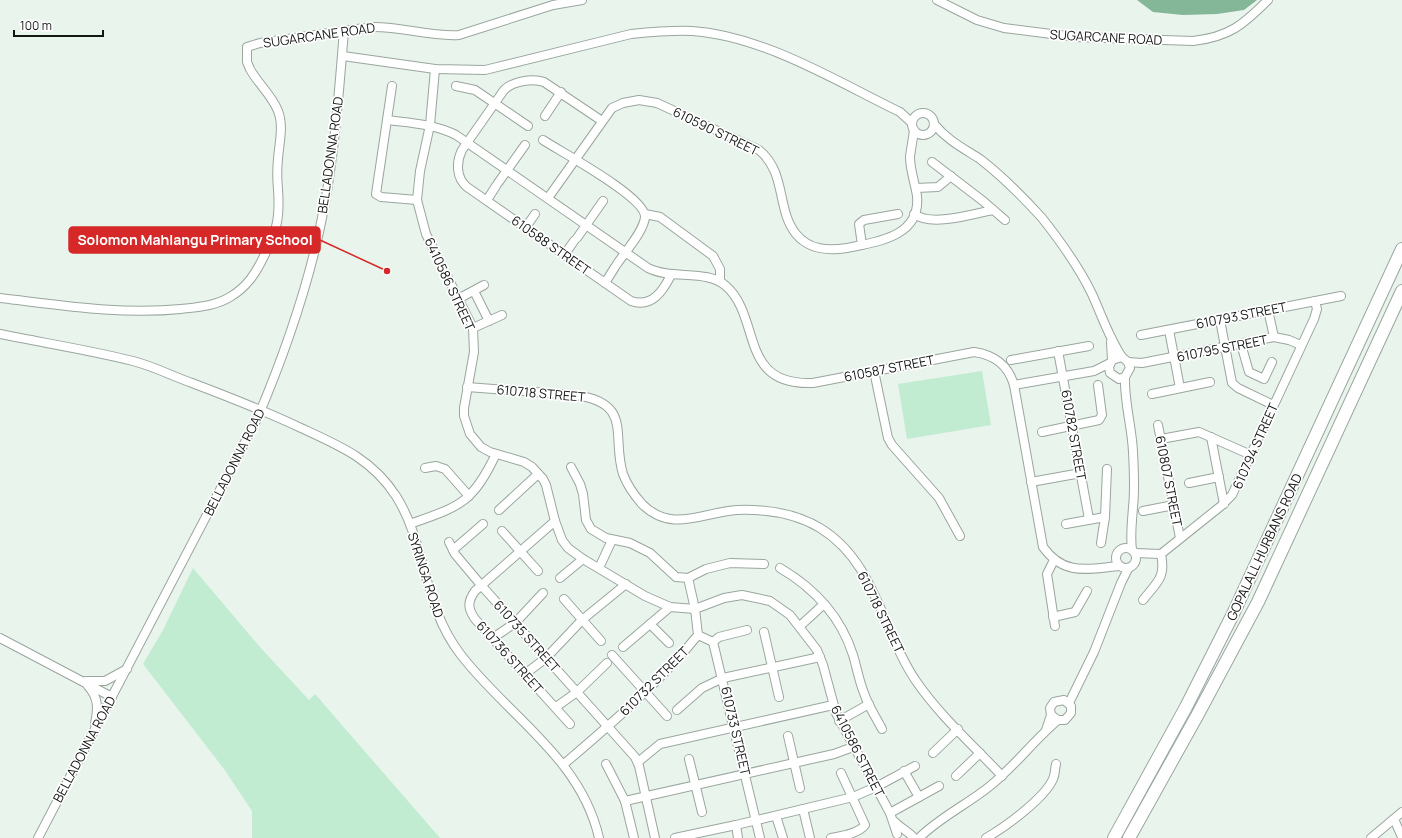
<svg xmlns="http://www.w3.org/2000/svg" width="1402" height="838" viewBox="0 0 1402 838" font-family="Manrope,sans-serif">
<rect width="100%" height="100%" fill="#e8f4ec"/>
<g fill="#c2ecd1">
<polygon points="982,371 991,425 907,439 898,384"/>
<polygon points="193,568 259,646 309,700 315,694 440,838 252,838 252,811 224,769 143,664 163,630"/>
</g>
<polygon fill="#83b797" points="1137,0 1257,0 1244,10 1217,14 1183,15 1153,12"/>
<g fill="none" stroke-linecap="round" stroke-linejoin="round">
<defs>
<g id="minor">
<path d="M 937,0 L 977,20 L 1004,28 L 1075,37 L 1193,41 C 1229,37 1243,25 1268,0"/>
<path d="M 343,56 L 435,69 L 485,70 L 631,34 C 651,32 671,30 692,31 C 764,36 836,81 900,112 L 912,123"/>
<polyline points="435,69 430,125 420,171 417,200 426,234 473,328 474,352 464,408 464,416 470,434 481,447 490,452 524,462 532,467 543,479 546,485 555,521 562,540 568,548 583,559 645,596 670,607 695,609 724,598 742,595 770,601 790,615 817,650 823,665 836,713 890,813 897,834"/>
<polyline points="392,86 376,194 381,197 417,200"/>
<polyline points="456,86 475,90 528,126"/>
<circle cx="923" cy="124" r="11"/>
<polyline points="545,116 561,92"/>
<path d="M 387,120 C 411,123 435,124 456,135 L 648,268 C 672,280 707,269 726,286 C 762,318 738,386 813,383 L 974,352 C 995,355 1008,365 1014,385 L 1043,547 C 1064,576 1087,569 1119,566"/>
<path d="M 602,121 L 544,82 C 533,78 513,81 504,90 L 462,150 C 456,162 456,178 467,187 L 631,301 C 652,308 663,291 671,275"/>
<path d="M 934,124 C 947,140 963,148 980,159 C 1002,176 1023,197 1042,218 C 1061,242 1079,267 1092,294 C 1102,316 1109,338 1122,357"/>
<path d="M 543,140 C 561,152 646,197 645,217 C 644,231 625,252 617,264"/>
<polyline points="932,162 983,201 1005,220"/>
<polyline points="498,183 525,145"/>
<polyline points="916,188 938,187 951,176"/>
<path d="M 548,198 L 612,108 L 623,103 L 639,100 L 657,103 L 759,150 C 787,173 776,209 796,234 C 809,250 828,251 847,248 C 876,242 921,237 917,196 C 915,183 910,170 910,157 C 911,148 913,139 914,130"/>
<polyline points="487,200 496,186"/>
<polyline points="645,214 660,217 713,256 720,269 720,281"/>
<path d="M 914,214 C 932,227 972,214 993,210"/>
<polyline points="526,227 535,214"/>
<polyline points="577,238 603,201"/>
<polyline points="862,245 859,224 864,220 898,214"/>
<polyline points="565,254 574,241"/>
<polyline points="605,283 615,267"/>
<polyline points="474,291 489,321"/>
<path d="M 0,298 C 60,305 120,315 181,309 C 198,307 215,306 230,297 C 247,287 256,273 264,256 C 277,232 280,217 278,189 C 277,179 277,169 278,159 C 279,144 284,126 278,111 C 272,95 258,84 250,69 L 247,62 L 247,47 L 260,43 L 371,27 C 401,26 430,37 459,35 L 553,5 L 582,0"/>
<polyline points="458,299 484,285"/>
<polyline points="1268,310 1274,337"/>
<polyline points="1220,320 1232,383 1238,388 1273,405"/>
<polyline points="473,328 502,315"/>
<polyline points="1169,330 1180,388"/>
<path d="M 0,334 C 44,343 89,350 133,361 C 153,366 172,376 192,383 C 229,397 265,411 301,428 C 340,446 372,459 396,496 C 427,545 422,605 461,655 C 508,716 581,758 599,838"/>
<polyline points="1141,335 1341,296"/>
<polyline points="1111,342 1112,360 1109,367 1110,373 1119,379 1125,377 1130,368 1128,362 1122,357 1112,360"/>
<polyline points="1241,344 1249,372 1264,379 1272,362"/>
<polyline points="1058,351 1089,519"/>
<polyline points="1011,360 1089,346"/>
<polyline points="1128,362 1142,363 1274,337 1289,340 1301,345"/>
<polyline points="874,371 888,438 892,445 939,498 960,536"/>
<path d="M 1125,377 C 1124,402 1132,427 1133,452 C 1134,471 1135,489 1133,507 C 1132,522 1130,535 1132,550"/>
<polyline points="1014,385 1094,371 1110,363"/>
<path d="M 467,387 L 575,395 C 634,403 611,436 623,474 C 627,485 635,496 642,504 C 672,534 703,512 737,510 C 765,509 795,513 820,528 C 876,562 882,631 916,681 C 940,716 973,745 1002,776"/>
<polyline points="1152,394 1210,382"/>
<polyline points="1158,425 1180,538"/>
<polyline points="1042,432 1099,420 1102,415 1098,385"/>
<polyline points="1211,437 1224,504"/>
<polyline points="1161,439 1199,432 1251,455"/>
<polyline points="571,467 580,484 583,494 586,520 591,529 606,538 630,543 650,553 676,577 688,578 706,569 730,563 764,564"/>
<polyline points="425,468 436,466 445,469 469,496"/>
<polyline points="1031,482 1081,473"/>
<polyline points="1189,483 1219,477"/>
<polyline points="499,510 538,474"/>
<polyline points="1143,511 1174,505"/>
<path d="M 555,521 L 475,591 C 467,602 468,609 475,619 L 570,724"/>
<path d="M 410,524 C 460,506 472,504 496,454"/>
<polyline points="1066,524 1105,517"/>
<polyline points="502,531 538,571"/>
<polyline points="449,542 455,554 481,585 635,757 639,766 655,838"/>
<polyline points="1101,543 1105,517 1107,469"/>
<circle cx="1126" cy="558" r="10"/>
<polyline points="453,550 483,524"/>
<polyline points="1135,553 1161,554 1221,506 1232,495 1314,319 1317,309 1315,301"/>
<polyline points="1054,560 1047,574 1055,626"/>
<polyline points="599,568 612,540"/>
<path d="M 780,568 C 814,588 841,617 853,655 C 857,668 859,681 864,693 C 868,706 876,717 882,729"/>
<polyline points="560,578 583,559"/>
<polyline points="564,599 601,641"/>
<path d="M 1143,600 C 1157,582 1166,578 1161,554"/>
<polyline points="1053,617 1075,612 1087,591"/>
<polyline points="650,624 669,643"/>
<polyline points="800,626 824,604"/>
<polyline points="764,632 779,697"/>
<polyline points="698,635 713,642 760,838"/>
<polyline points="0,638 112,697"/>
<polyline points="493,638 515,623 543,593"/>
<polyline points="713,642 719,637 747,630"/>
<polyline points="623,647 670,607"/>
<polyline points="612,655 667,716"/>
<polyline points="525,674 546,658 582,620 626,584"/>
<polyline points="86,681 105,681 127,669"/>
<path d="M 88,686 C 99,698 98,709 95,724"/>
<polyline points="1069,703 1094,652 1121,583 1128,569"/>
<polyline points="556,707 577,692 607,663"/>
<polyline points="677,710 702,688 723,678 820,657"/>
<polyline points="839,721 869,704"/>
<polyline points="1046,730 1051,715 1050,708 1054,702 1064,700 1071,706 1071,713 1065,720 1058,720 1051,715"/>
<polyline points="788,736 800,788"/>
<polyline points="933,753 958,729"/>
<polyline points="689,759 702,812"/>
<polyline points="638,762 660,744 833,705"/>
<path d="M 564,764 C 611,724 659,683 698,635 L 695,609 L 688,578"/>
<polyline points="606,764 625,801 634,838"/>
<polyline points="904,771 919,797"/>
<polyline points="956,776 980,753"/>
<polyline points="625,801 834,754 853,747"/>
<polyline points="803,809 810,838"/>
<polyline points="890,813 939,786"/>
<polyline points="776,816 783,838"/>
<polyline points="1394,819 1402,837"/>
<path d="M 895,822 C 901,828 910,833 914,838"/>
<polyline points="736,825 738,838"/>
<path d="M 38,838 L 257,419 C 286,351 310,282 324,208 C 335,150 339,90 344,31"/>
<polyline points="675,838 736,825 853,797 876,787 915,766"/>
<path d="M 831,838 C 841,836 858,834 865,825 L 841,773"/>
<path d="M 919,838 C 940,817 968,804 990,786 C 1015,766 1034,740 1058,720"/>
<path d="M 986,838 C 1005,827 1044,799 1053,779 C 1055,775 1055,768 1056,764"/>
<polyline points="1371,838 1402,812"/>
</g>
<g id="highway">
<polyline points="1114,838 1186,707 1233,614 1402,249"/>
<polyline points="1129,838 1198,714 1258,602 1402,291"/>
</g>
</defs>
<use href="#minor" stroke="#9aa69e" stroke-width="10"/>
<use href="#highway" stroke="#9aa69e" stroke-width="14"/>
<use href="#minor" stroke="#fff" stroke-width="8"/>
<use href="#highway" stroke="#fff" stroke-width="12"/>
</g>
<g text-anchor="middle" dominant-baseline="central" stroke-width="3.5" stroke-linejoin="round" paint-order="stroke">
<g font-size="13" fill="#141815" stroke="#fff">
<text transform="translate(319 35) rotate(-8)">SUGARCANE ROAD</text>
<text transform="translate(1106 37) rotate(3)">SUGARCANE ROAD</text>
<text transform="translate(716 131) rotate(26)">610590 STREET</text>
<text transform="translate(330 155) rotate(-82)">BELLADONNA ROAD</text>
<text transform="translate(551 245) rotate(35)">610588 STREET</text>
<text transform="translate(450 284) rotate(65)">6410586 STREET</text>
<text transform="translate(1241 315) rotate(-11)">610793 STREET</text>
<text transform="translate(1222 348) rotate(-11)">610795 STREET</text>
<text transform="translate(889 368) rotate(-11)">610587 STREET</text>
<text transform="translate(541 393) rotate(5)">610718 STREET</text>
<text transform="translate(1074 435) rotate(80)">610782 STREET</text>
<text transform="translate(1255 446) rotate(-66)">610794 STREET</text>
<text transform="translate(234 462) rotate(-63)">BELLADONNA ROAD</text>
<text transform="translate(1169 481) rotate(79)">610807 STREET</text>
<text transform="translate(1264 547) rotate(-65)">GOPALALL HURBANS ROAD</text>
<text transform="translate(426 575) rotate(72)">SYRINGA ROAD</text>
<text transform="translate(881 612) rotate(64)">610718 STREET</text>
<text transform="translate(527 636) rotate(48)">610735 STREET</text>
<text transform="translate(510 657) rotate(48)">610736 STREET</text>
<text transform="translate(654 681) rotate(-45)">610732 STREET</text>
<text transform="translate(736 731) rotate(77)">610733 STREET</text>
<text transform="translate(84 749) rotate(-62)">BELLADONNA ROAD</text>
<text transform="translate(858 751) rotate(63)">6410586 STREET</text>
</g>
</g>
<path fill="none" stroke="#d62828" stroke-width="1.5" d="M387 271L320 240"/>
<circle fill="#d62828" stroke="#fff" stroke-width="1.5" cx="387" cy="271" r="4"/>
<rect fill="#d62828" stroke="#d62828" stroke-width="1.5" x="69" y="227" width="251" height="26" rx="4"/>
<g font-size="14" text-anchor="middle" font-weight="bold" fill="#fff">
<text x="195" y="245">Solomon Mahlangu Primary School</text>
</g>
<path d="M14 30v6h89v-6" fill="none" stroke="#141815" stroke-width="2"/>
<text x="20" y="30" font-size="12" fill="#141815" stroke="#ffffff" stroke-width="3" paint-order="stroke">100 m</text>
</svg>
